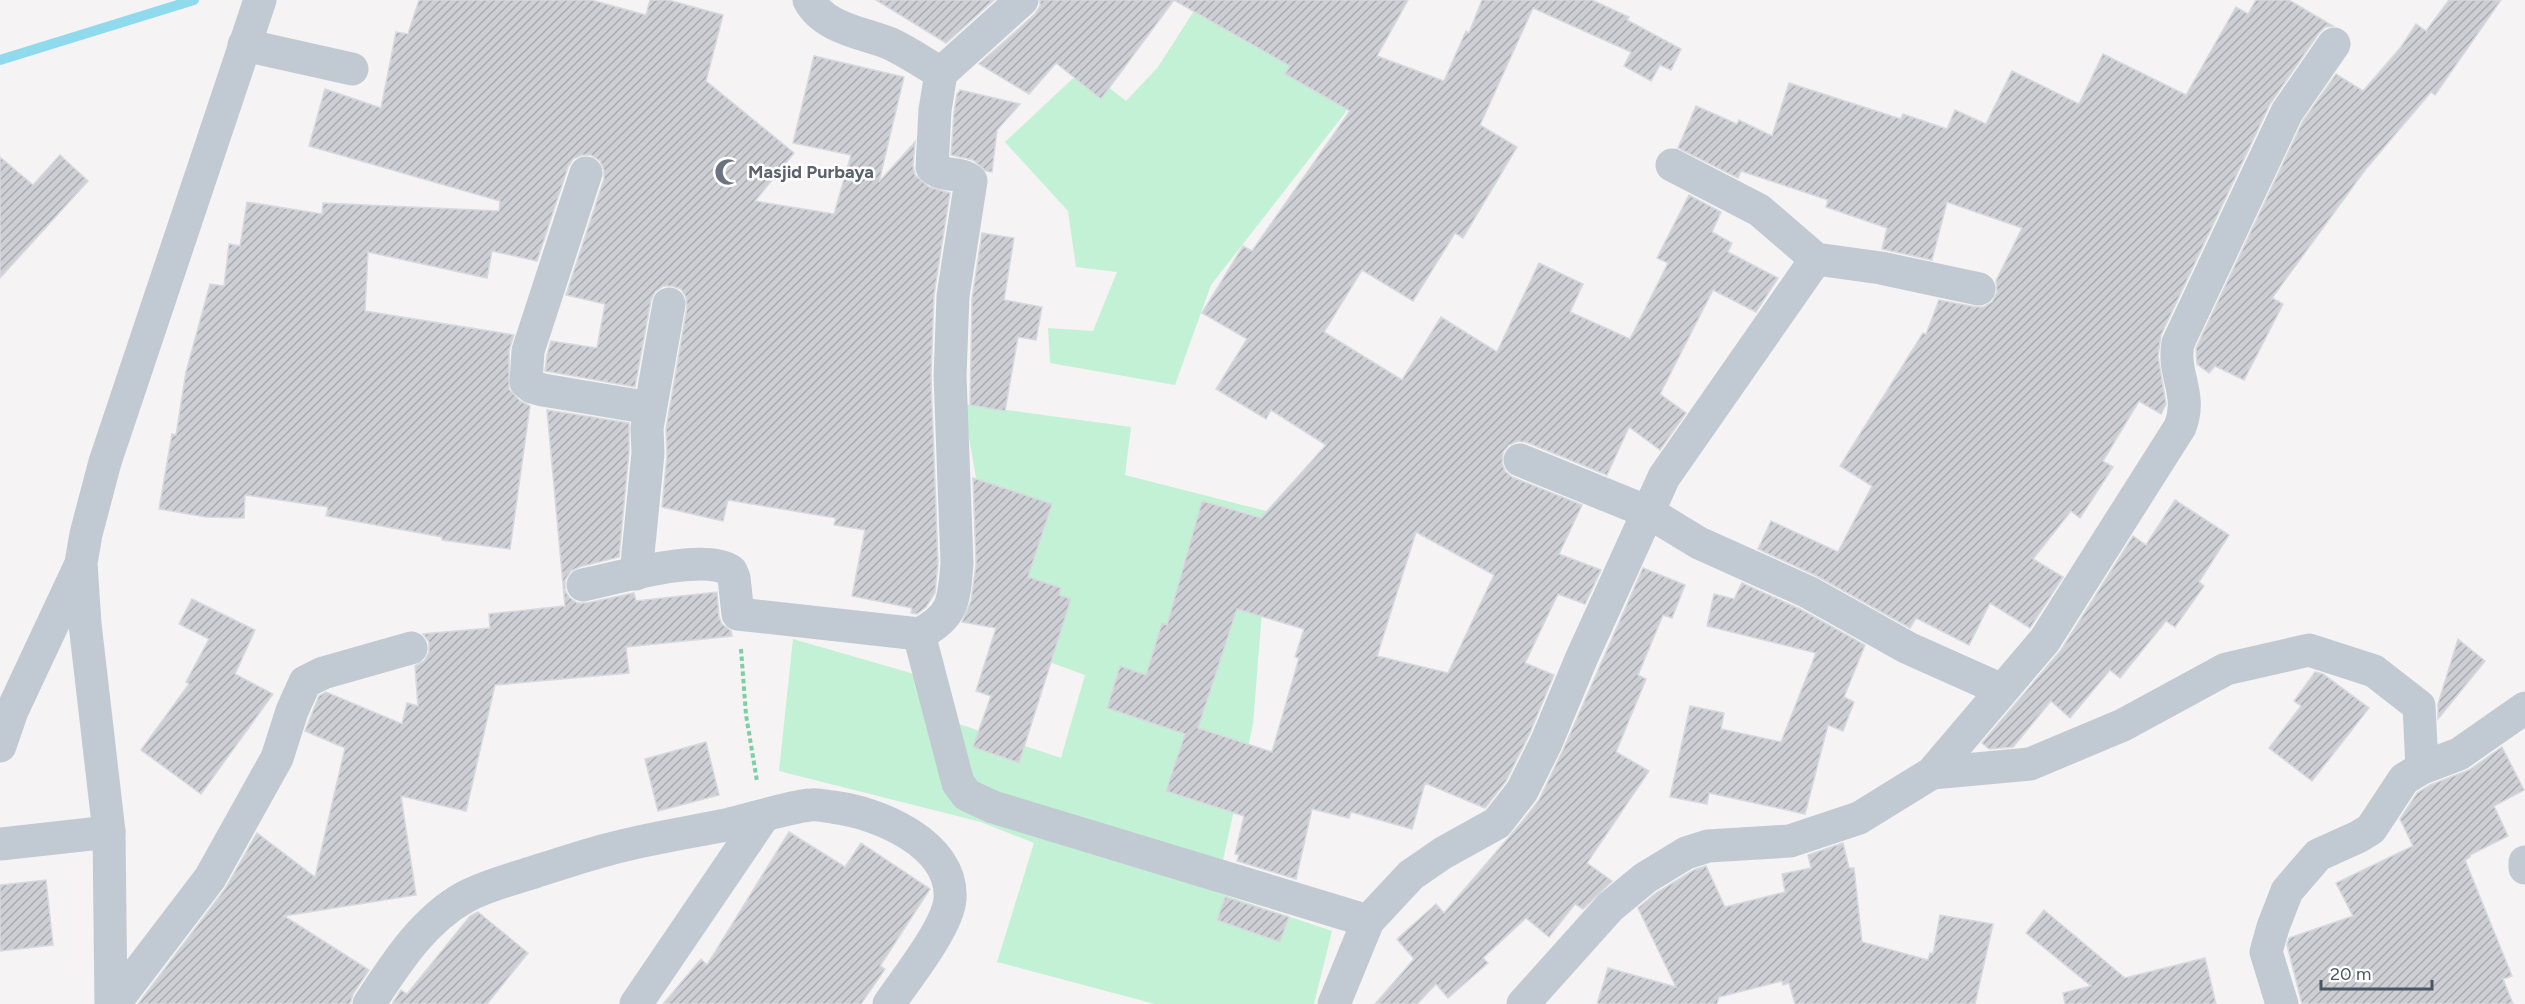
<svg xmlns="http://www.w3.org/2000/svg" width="2525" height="1004" viewBox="0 0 2525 1004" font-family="Figtree,sans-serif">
<defs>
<pattern id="building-hatch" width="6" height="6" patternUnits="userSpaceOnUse" patternTransform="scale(1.5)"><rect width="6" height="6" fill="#cdcfd5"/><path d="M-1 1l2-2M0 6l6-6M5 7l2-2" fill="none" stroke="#a8abb0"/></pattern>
</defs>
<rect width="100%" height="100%" fill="#f5f3f3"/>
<g fill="#c3f1d5">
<polygon points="1201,0 1358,68 1345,113 1211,285 1175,385 1050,363 1048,328 1093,331 1117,272 1076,267 1068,211 1005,142 1084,68 1126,101 1158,67"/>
<polygon points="963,404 1131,427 1125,475 1270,512 1253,724 1216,892 1332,931 1314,1004 1155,1004 997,962 1034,843 981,822 779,771 793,639 935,680 956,723 1061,758 1085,675 1006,646"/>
</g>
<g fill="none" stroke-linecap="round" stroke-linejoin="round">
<polyline stroke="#90daee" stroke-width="10" points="0,60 194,0"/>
</g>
<g fill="url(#building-hatch)" stroke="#d7d9de" stroke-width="1.5" fill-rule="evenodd">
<polygon points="419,0 591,0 646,15 650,0 668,0 723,15 706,81 794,153 755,201 834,214 851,155 793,143 814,56 904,77 879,182 915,142 913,166 915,175 929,187 950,193 934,295 931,377 938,563 935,593 926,607 917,614 911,613 912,608 852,596 865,530 834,525 836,518 728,500 723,521 662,507 667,455 666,429 687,307 686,297 681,289 672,286 663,286 655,292 651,300 635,387 545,371 547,355 551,341 597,348 605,304 566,295 604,179 604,170 600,161 591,155 582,155 573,159 568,167 537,261 492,251 487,278 368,252 365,311 514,335 509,350 509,389 520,401 530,406 510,549 442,540 442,537 326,516 328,507 245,495 244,518 206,517 159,509 172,434 176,435 186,372 210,284 224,286 229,244 240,246 247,202 322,214 323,203 499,211 500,201 309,146 325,89 381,108 396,32 408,34"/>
<polygon points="876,0 994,0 946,43"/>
<path d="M 1040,0 L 1408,0 L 1377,56 L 1444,81 L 1466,31 L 1469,33 L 1482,0 L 1592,0 L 1629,17 L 1627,20 L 1681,49 L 1671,70 L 1660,65 L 1651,81 L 1624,66 L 1631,52 L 1533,8 L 1480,125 L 1517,147 L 1463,238 L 1455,233 L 1413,301 L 1362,270 L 1324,332 L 1402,380 L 1441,317 L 1497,352 L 1539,263 L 1583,284 L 1570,312 L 1630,339 L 1668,263 L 1657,258 L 1689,195 L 1721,212 L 1712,232 L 1732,243 L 1728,252 L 1778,278 L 1756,312 L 1713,290 L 1660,394 L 1686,413 L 1660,450 L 1629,427 L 1607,475 L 1526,442 L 1518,441 L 1509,445 L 1503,452 L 1502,463 L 1505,471 L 1512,477 L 1582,505 L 1559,554 L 1601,570 L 1585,604 L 1558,594 L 1525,663 L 1554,675 L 1529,735 L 1506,781 L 1485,808 L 1425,783 L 1412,829 L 1351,812 L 1349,818 L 1312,809 L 1296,879 L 1237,861 L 1239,855 L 1235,854 L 1244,816 L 1166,791 L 1185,734 L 1107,708 L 1120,666 L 1146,675 L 1162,623 L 1167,625 L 1202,501 L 1261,518 L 1326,445 L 1271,410 L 1266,419 L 1216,389 L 1247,339 L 1202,313 L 1243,246 L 1252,251 L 1350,111 L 1285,74 L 1290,66 L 1174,0 L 1101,99 L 1056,63 L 1029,94 L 979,64 L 1035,14 L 1040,6 ZM 1416,532 L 1494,575 L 1448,673 L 1377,656 ZM 1237,609 L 1304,629 L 1295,657 L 1299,658 L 1272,752 L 1198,728 Z"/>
<polygon points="2256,0 2289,0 2333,26 2325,27 2319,33 2270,104 2161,335 2158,356 2166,404 2161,414 2139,401 2103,461 2113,467 2080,518 2071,511 2033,559 2063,577 2030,628 1990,603 1969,645 1916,618 1910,628 1817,576 1758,549 1771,521 1838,552 1872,486 1840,466 1923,333 1926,334 1939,300 1976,307 1984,307 1992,302 1997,292 1996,281 2022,228 1947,202 1932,260 1882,249 1887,228 1826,207 1828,200 1741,171 1738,178 1678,148 1696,106 1737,124 1739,120 1772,136 1789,83 1901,119 1903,114 1947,129 1955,110 1986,124 2012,71 2079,104 2103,54 2186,95 2236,7 2248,14"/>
<polygon points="2449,0 2501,0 2435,95 2431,92 2365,170 2272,298 2283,304 2244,380 2215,366 2209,373 2197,364 2196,348 2303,121 2336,74 2363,91 2401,47 2416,24 2426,31"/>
<polygon points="960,90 1020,104 997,130 992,172 986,171 973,160 951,155 954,112 957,94"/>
<polygon points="60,155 88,181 0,278 0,157 33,185"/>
<polygon points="982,233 1014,238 1004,300 1042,307 1036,340 1018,337 1005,411 970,405 972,298"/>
<polygon points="547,410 629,423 629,452 619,557 579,567 571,571 565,580 565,590 569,597 577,603 587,603 634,593 636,601 717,592 719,617 722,624 731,631 732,636 626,647 629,673 495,685 466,811 401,796 416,895 284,916 369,970 353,994 350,1004 138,1004 225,889 257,833 315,877 345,748 305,731 319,696 326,692 402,724 407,703 418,706 415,666 424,661 429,652 429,642 423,634 490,628 489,614 565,606"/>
<polygon points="973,478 1052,504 1028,577 1061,588 1059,595 1071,599 1019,763 973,747 991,696 976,691 996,628 962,622 971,601 976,565"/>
<polygon points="2175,500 2229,535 2199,582 2204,586 2175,627 2166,621 2120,678 2110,670 2070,718 2051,701 2013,747 1989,749 1982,743 2061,650 2133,536 2146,545"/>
<polygon points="1643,568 1685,585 1672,618 1663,615 1638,675 1646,679 1616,752 1649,771 1587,863 1612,881 1583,909 1575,904 1549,937 1526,918 1483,958 1488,963 1448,998 1436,984 1417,1004 1375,1004 1414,959 1397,939 1436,904 1444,913 1521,823 1539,800 1563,750"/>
<polygon points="1742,583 1800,609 1865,645 1844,697 1854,702 1843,731 1828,725 1805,814 1709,793 1707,804 1670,797 1690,706 1724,713 1721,729 1781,742 1816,653 1707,626 1714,594 1734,599"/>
<polygon points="192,599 255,630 235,674 273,694 201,794 141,750 189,684 186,682 209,639 179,624"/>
<polygon points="2458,639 2485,661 2438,719 2438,704"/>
<polygon points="2315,672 2323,674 2369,708 2312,781 2269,748 2301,706 2294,701"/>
<polygon points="706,742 719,795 658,811 645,759"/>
<polygon points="2502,747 2524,790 2494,806 2508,836 2470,855 2470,857 2465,860 2512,976 2503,979 2513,1004 2302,1004 2287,945 2289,938 2353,916 2336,883 2413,846 2400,819 2417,793 2430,785 2469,770"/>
<polygon points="789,832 845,867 861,843 930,889 880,966 885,969 861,1004 663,1004 701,959 707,965"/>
<polygon points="1843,843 1849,868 1854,868 1862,942 1928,960 1930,953 1933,954 1940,915 1993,924 1975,1004 1795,1004 1789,983 1783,985 1782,981 1719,997 1717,1004 1597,1004 1608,968 1676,987 1638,908 1656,893 1694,870 1706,866 1725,907 1785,892 1782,874 1811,868 1808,855"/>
<polygon points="46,880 53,945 0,951 0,885"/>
<polygon points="1225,897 1289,917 1280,942 1217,920"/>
<polygon points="2044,910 2125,978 2205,958 2216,1004 2065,1004 2063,993 2091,986 2026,933"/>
<polygon points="478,912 528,953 487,1004 392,1004 401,990 407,994 470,916"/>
</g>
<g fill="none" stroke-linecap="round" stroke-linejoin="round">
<polyline stroke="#7ad0a6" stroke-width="4" stroke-dasharray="4.5 3" stroke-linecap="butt" points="741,649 746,715 757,781"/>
<g stroke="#c1cad2" stroke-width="33">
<path d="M 809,0 C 824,29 865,33 891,44 C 908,52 925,64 941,73"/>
<polyline points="244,45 352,69"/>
<polyline points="1672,165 1759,210 1816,259 1881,268 1979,289"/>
<polyline points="586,173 528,351 526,382 532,387 543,390 650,408"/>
<polyline points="1520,460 1648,512 1699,543 1808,592 1908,648 2002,690"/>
<polyline points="636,574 648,453 647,428 669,304"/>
<path d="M 583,585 C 617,578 704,552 731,571 L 734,578 L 738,614 L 919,634 L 958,783 L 967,795 L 993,807 L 1368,921"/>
<path d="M 919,634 C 954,617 954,600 957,563 L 950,376 L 953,296 L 971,181 C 960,171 943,178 932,167 L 935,110 L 941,73 L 1022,0"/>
<polyline points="0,746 12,711 79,568"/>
<polyline points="1932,773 2030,764 2123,725 2226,669 2309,650 2374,671 2419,706 2422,768"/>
<polyline points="0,844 109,832"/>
<polyline points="2525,862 2525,868"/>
<polyline points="111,1004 109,832 85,624 81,563 86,534 105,462 260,0"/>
<polyline points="114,1004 210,878 277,758 292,711 305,682 323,673 411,648"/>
<path d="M 369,1004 C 395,965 422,921 465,897 C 487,885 513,879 537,871 C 560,864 583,856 606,850 C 645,839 686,833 726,825 C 752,819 784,808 810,805 C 817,804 825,806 832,807 C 877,812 954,844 950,899 C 948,927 906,979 889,1004"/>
<polyline points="636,1004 763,817"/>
<polyline points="1334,1004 1368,921 1411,875 1443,853 1497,823 1522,791 1546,743 1582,657 1664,477 1816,259"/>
<path d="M 1523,1004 L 1610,907 L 1645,878 L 1686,853 L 1708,846 L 1790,841 L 1859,818 L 1932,773 L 2045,640 L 2180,427 C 2193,394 2172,375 2178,343 L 2287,112 L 2334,44"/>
<polyline points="2282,1004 2266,952 2273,927 2287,891 2318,855 2358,837 2371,829 2404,779 2422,768 2459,754 2525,708"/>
</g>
</g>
<defs>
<symbol id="mosque-bare" viewBox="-9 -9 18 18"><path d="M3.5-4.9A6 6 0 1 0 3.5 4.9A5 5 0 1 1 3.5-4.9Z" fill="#6b7280" stroke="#fff" stroke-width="2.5" paint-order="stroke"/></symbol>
</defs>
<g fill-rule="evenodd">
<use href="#mosque-bare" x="709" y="153" width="38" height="38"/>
</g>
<g text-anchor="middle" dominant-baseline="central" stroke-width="5" stroke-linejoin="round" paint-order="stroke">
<g font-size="18" font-weight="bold" fill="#5b616d" stroke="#fff" text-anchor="start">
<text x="748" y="172">Masjid Purbaya</text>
</g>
</g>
<path d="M2321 980v9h111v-9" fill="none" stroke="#4a5661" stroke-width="3"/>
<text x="2330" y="980" font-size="18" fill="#4a5661" stroke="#ffffff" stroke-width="4.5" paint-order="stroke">20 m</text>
</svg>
